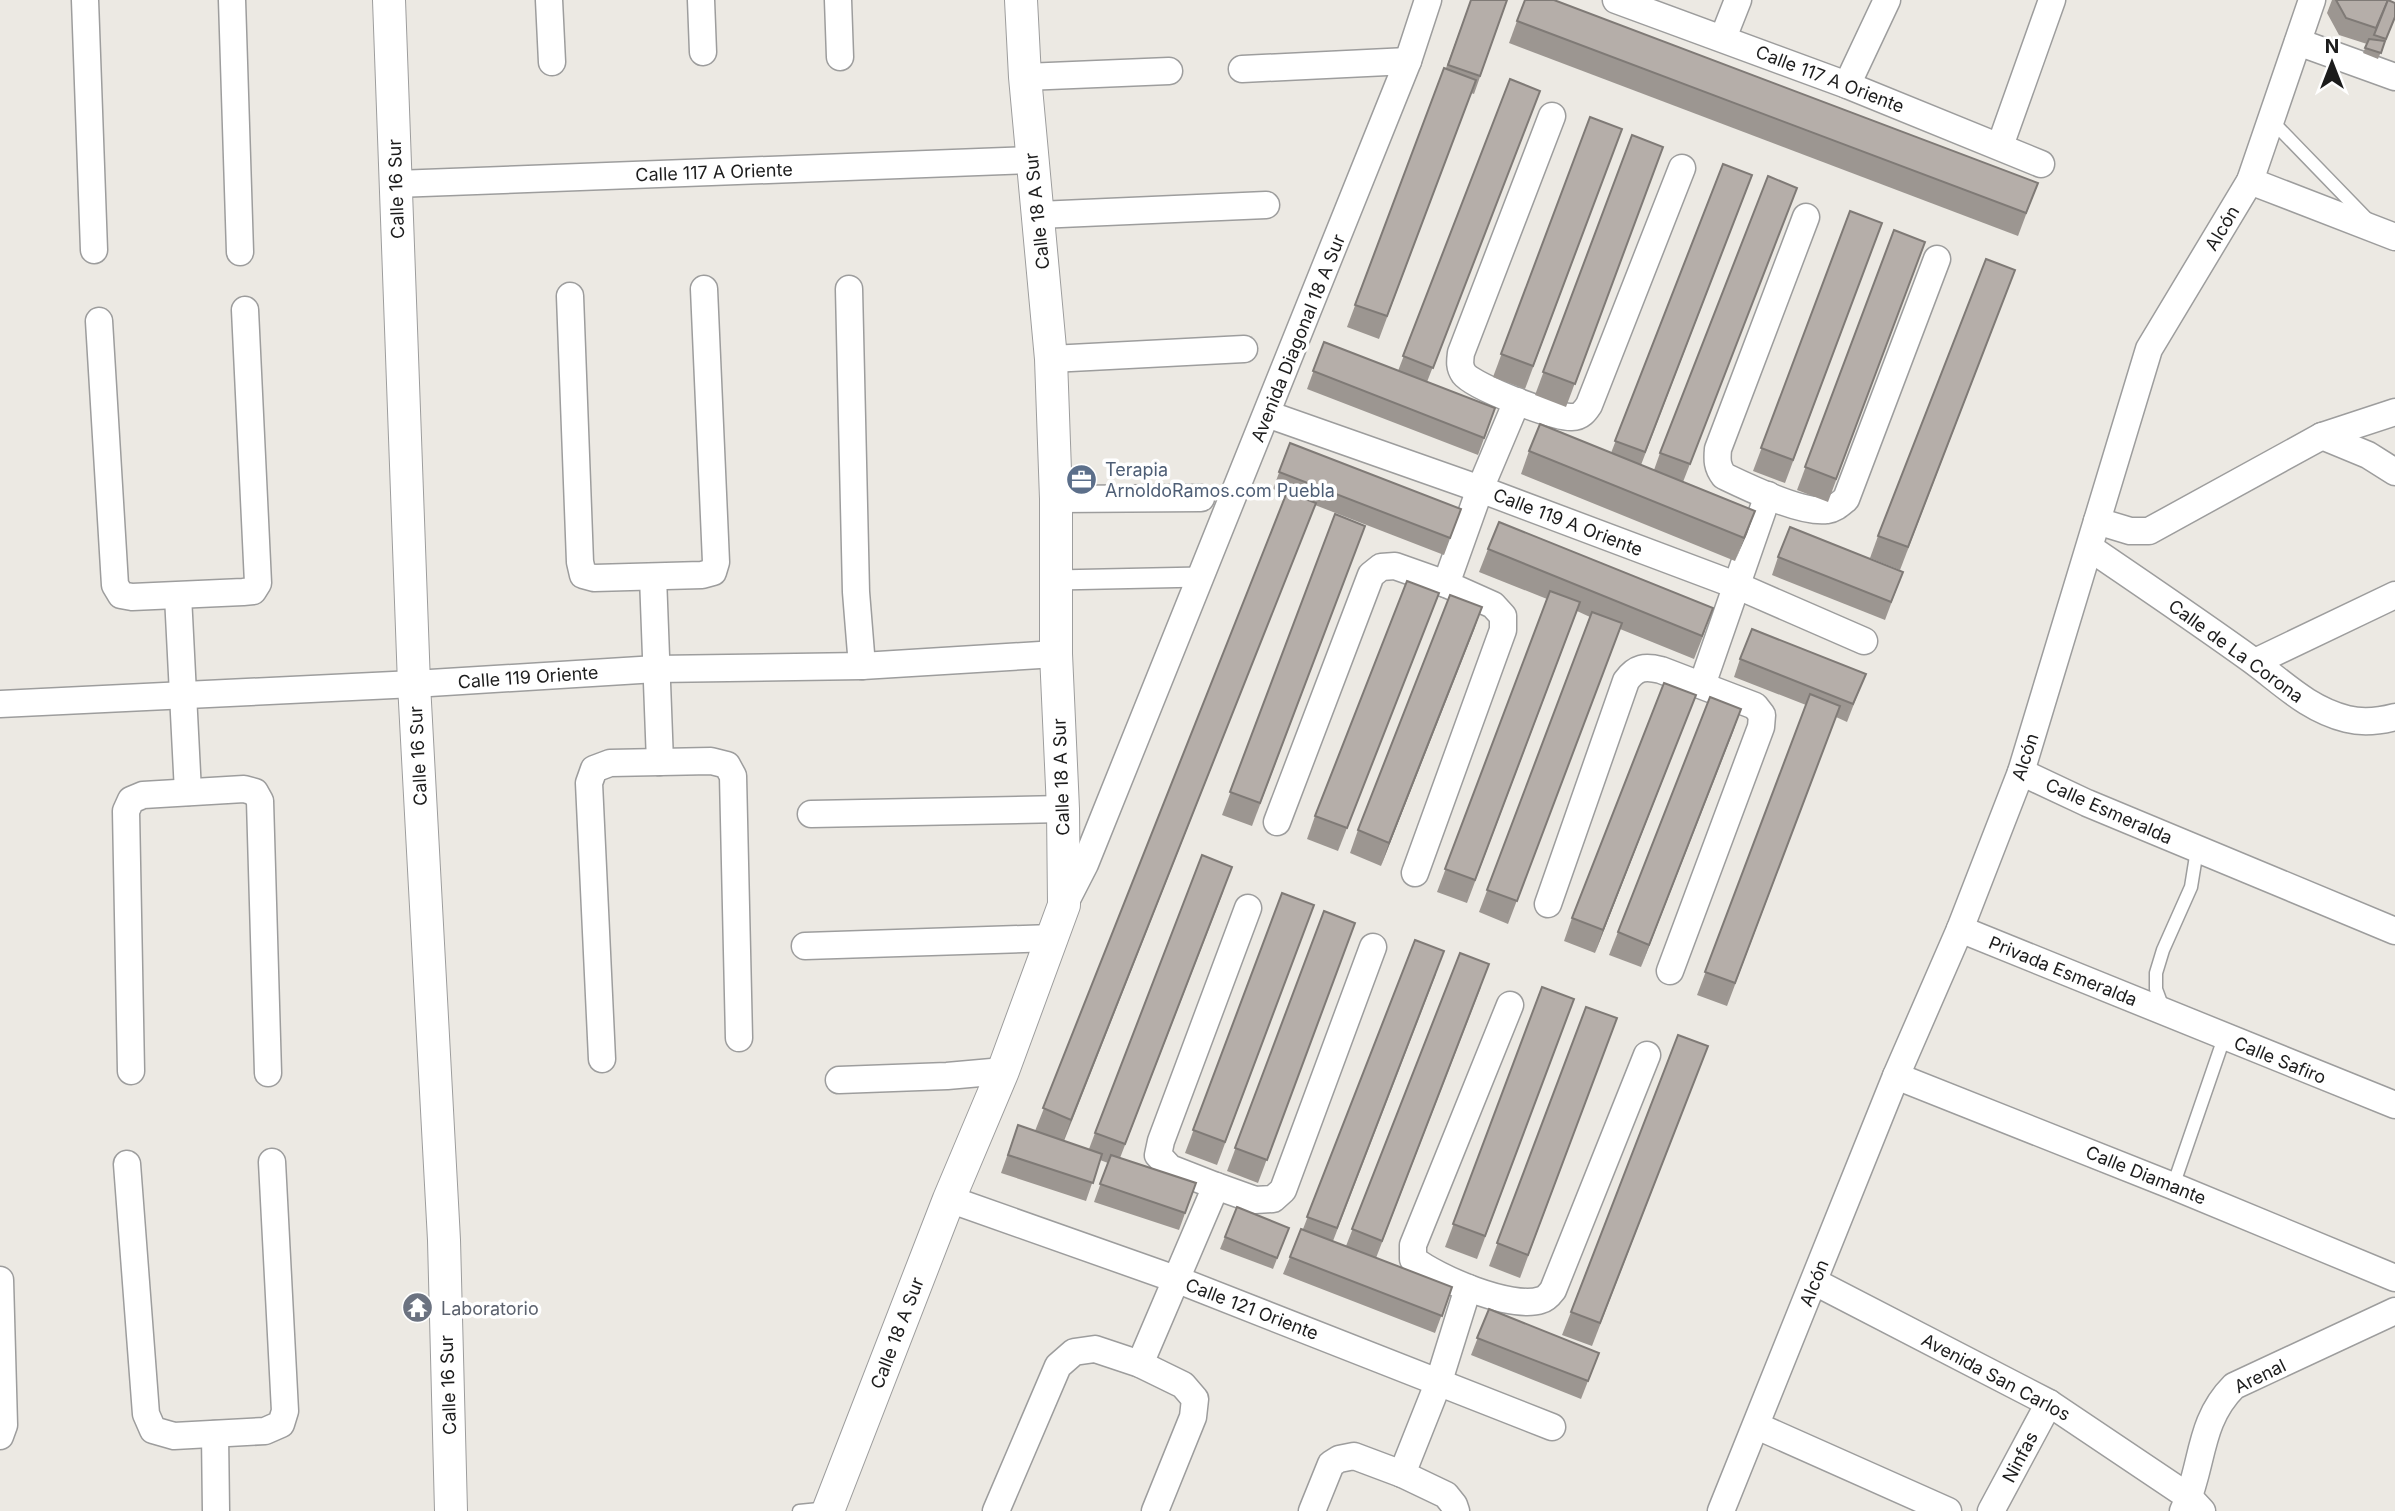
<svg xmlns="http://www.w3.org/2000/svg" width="2395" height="1511" viewBox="0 0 2395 1511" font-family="Inter,sans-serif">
<rect width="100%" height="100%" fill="#ece9e3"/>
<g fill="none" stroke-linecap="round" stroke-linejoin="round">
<defs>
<g id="service">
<polyline points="2271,120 2366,218"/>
<polyline points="2163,1008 2156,989 2156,973 2163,950 2191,887 2197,850"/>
<polyline points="2173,1186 2224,1038"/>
<polyline points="799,1511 829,1508"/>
</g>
<polyline id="pedestrian" points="1056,580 1201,577"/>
<g id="minor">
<polyline points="85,0 94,250"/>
<polyline points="232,0 240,252"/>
<polyline points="549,0 552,62"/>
<polyline points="701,0 703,52"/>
<polyline points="838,0 840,57"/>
<polyline points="1616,0 1847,85 2041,164"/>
<polyline points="1723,38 1738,0"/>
<polyline points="2298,42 2395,77"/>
<polyline points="1242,69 1408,61"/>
<polyline points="1025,77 1169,71"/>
<polyline points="1847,85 1887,0"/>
<path d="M 1552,116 L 1461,353 C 1460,361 1459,367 1464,374 C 1474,387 1555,418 1572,417 C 1581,417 1585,411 1589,405 L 1682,168"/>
<polyline points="2000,146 2052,0"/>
<polyline points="2250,181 2395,237"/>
<polyline points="396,184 1032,160"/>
<polyline points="1038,215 1266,205"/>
<path d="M 1806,217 L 1718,449 C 1717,460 1717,467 1724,476 C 1747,487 1802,514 1827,510 C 1835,509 1840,504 1846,499 L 1937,259"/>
<polyline points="849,289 856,592 862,666"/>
<polyline points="570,296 580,562 583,575 594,578 702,575 713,572 716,562 704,289"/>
<polyline points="99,321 115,585 121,595 132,597 243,592 253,591 258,583 245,310"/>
<polyline points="1051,359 1244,349"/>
<polyline points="1267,414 1480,489 1738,586 1864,641"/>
<polyline points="2322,436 2368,455 2395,472"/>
<polyline points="1056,499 1201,498"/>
<polyline points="2097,521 2130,531 2149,531 2322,436 2395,412"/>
<path d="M 2090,548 C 2144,585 2199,622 2253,661 C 2284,684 2308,709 2347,719 C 2363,723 2380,721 2395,717"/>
<polyline points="653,577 660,762"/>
<polyline points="1446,584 1480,489 1517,401"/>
<polyline points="178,596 188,792"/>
<polyline points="2255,662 2395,595"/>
<polyline points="1702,685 1768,495"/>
<polyline points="0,704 414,684 656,669 862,666 1056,654"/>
<polyline points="2021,772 2087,803 2395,931"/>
<polyline points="811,814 1063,809"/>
<polyline points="1277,822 1371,575 1381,567 1395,566 1446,584 1493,605 1503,616 1503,630 1415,873"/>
<path d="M 1548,904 L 1626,681 C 1636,667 1645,666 1661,670 L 1755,706 L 1762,715 L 1761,727 L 1670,971"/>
<polyline points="1064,905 1085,864 1408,61 1428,0"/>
<polyline points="1248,908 1161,1141 1158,1155 1170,1168 1216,1186 1255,1200 1273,1199 1283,1190 1373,947"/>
<polyline points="1960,929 2395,1105"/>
<polyline points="805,946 1053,938"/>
<path d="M 1510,1005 L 1413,1245 L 1413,1259 C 1437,1278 1511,1310 1541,1300 C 1546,1299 1550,1294 1553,1290 L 1647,1055"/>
<polyline points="602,1059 589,783 594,769 610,763 711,761 727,765 733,776 739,1038"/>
<polyline points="131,1071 126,811 131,800 143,795 244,789 255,792 260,801 268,1073"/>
<polyline points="1896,1076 2173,1186 2395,1278"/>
<polyline points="839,1080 947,1076 1003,1071"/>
<polyline points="127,1164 146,1414 153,1430 174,1436 265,1431 281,1424 285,1411 272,1162"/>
<polyline points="949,1199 1178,1280 1552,1427"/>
<polyline points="0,1280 4,1425 0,1436"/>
<polyline points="1815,1282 2049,1403 2189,1497 2202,1511"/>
<polyline points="1140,1364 1216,1186"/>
<polyline points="1757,1426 1948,1511"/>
<polyline points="215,1434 216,1511"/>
<polyline points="1402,1474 1439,1381 1468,1288"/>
<polyline points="996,1511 1058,1366 1074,1352 1095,1349 1140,1364 1183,1385 1195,1399 1193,1417 1155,1511"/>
<polyline points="1312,1511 1331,1464 1339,1459 1354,1456 1402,1474 1446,1495 1454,1505 1456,1511"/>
<polyline points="1721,1511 1896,1076 1960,929 2021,772 2149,349 2250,181 2312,0"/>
<polyline points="1991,1511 2049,1403"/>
<path d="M 2183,1511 C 2204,1467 2197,1423 2234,1386 L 2395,1311"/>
</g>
<g id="tertiary">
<polyline points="389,0 414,684 444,1240 451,1511"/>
<polyline points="828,1511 949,1199 1003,1071 1064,905 1063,809 1056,654 1056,499 1051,359 1025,77 1021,0"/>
</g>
</defs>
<use href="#service" stroke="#9d9d9d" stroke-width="15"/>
<use href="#pedestrian" stroke="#9d9d9d" stroke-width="22"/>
<use href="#minor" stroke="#9d9d9d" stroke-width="29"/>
<use href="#tertiary" stroke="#9d9d9d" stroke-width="34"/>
<use href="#service" stroke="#fff" stroke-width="12"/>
<use href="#pedestrian" stroke="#fff" stroke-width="19"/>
<use href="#minor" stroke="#fff" stroke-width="26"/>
<use href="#tertiary" stroke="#fff" stroke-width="32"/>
</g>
<g fill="#9c9691">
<polygon points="1471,0 1507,0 1474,94 1471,93 1379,339 1347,327 1444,68 1446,68"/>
<polygon points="2332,0 2388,0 2395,17 2378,59 2363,53 2367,44 2339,35 2327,13"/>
<polygon points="1517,21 2038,183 2018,236 1509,43"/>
<polygon points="1510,79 1540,91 1427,382 1495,408 1478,455 1307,389 1324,342 1398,371"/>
<polygon points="1590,117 1622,129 1525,389 1493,377"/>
<polygon points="1632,135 1663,147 1566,407 1535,395"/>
<polygon points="1723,164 1752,175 1641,465 1654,470 1660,453 1797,188 1683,482 1755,511 1735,561 1521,474 1529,451 1611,453"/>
<polygon points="1850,211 1882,223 1785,483 1753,471"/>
<polygon points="1894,230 1925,242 1828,502 1797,490"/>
<polygon points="2015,270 1900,570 1870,558 1878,536"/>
<polygon points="1290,443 1461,509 1444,555 1315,505 1064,1141 1089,1149 1095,1133 1224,890 1120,1158 1196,1183 1179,1230 1094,1202 1108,1163 1100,1160 1086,1201 1001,1173 1018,1125 1035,1131 1286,494 1273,489"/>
<polygon points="1335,514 1365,526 1252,826 1222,815"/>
<polygon points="1488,549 1705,631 1694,659 1620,629 1508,924 1479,912 1590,617 1577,611 1467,903 1437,892 1547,599 1479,572"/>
<polygon points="1778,557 1903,572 1885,620 1772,575"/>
<polygon points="1482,607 1381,866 1350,853 1358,830"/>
<polygon points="1430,616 1338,851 1307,839 1315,816"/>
<polygon points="1740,659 1859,691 1847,722 1836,717 1727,1006 1697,995 1806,705 1734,677"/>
<polygon points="1696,695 1595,953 1564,941 1572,918"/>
<polygon points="1741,709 1641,967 1609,955 1618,932"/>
<polygon points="1282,893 1314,905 1217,1165 1185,1153"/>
<polygon points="1324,911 1355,923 1258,1183 1227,1171"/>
<polygon points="1415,940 1436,974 1333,1241 1346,1246 1460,953 1481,987 1376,1258 1452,1287 1435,1333 1283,1274 1290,1257 1303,1229"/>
<polygon points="1542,987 1574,999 1477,1259 1445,1247"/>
<polygon points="1586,1007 1617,1018 1520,1278 1489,1266"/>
<polygon points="1708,1046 1592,1346 1562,1335 1571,1312"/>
<polygon points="1237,1207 1289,1228 1273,1269 1220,1249"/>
<polygon points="1489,1309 1599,1353 1581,1399 1471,1355"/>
</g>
<g fill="#7f7a76">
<polygon points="1316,503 1307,525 1063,1142 1071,1120"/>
<polygon points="1755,511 1747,534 1735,561 1744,538"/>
<polygon points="1482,607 1474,630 1381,866 1389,843"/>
<polygon points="1696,695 1687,718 1595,953 1603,930"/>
<polygon points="1741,709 1733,732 1641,967 1649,945"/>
</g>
<g fill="#b5aea9" stroke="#7f7a76" stroke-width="2">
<polygon points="1471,0 1507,0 1480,76 1448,65"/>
<polygon points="1525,0 1554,0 2038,183 2026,213 1517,21"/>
<polygon points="2336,0 2388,0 2376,28 2346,18"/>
<polygon points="2388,0 2395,3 2395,17 2386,39 2374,35"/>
<polygon points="2369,39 2385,41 2381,53 2365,48"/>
<polygon points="1444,68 1476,80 1387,316 1355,305"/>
<polygon points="1510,79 1540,91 1433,368 1403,356"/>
<polygon points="1590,117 1622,129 1533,366 1501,354"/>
<polygon points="1632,135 1663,147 1575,384 1543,372"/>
<polygon points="1723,164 1752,175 1645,452 1615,441"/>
<polygon points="1768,176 1797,188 1690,464 1660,453"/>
<polygon points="1850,211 1882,223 1793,460 1761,448"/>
<polygon points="1894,230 1925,242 1836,479 1805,467"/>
<polygon points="1986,259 2015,270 1908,547 1878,536"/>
<polygon points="1324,342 1495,408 1484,438 1313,371"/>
<polygon points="1540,424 1755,511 1744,538 1529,451"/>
<polygon points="1290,443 1461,509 1450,538 1279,472"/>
<polygon points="1287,492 1316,503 1071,1120 1043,1108"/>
<polygon points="1335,514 1365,526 1260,803 1230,792"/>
<polygon points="1499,522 1713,608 1702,636 1488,549"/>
<polygon points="1790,527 1903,572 1891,602 1778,557"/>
<polygon points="1407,581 1439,593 1347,828 1315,816"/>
<polygon points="1550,591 1580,602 1475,880 1445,869"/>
<polygon points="1450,595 1482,607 1389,843 1358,830"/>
<polygon points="1592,612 1622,623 1517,901 1487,890"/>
<polygon points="1752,629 1866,674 1853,704 1740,659"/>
<polygon points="1664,683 1696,695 1603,930 1572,918"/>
<polygon points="1810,694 1840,706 1735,983 1705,972"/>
<polygon points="1710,697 1741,709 1649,945 1618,932"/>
<polygon points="1202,855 1232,867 1125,1144 1095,1133"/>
<polygon points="1282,893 1314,905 1225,1142 1193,1130"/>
<polygon points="1324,911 1355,923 1267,1160 1235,1148"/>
<polygon points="1415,940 1444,951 1337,1228 1307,1217"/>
<polygon points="1460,953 1489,964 1382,1241 1352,1229"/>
<polygon points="1542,987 1574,999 1485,1236 1453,1224"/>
<polygon points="1586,1007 1617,1018 1528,1255 1497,1243"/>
<polygon points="1678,1035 1708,1046 1600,1323 1571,1312"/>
<polygon points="1018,1125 1102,1154 1093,1183 1008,1155"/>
<polygon points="1111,1155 1196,1183 1185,1213 1100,1184"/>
<polygon points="1237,1207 1289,1228 1277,1258 1225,1237"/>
<polygon points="1301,1229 1452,1287 1442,1316 1290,1257"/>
<polygon points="1489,1309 1599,1353 1588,1381 1477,1338"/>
</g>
<defs>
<symbol id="office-disc" viewBox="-11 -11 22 22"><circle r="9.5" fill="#5c6f8a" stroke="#fff"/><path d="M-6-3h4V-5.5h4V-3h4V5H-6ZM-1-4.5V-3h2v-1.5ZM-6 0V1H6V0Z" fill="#fff"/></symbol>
<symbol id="temple-disc" viewBox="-11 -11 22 22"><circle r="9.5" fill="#6b7280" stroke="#fff"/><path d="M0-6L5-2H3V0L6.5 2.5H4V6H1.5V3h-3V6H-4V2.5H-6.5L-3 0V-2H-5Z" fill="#fff"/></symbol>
</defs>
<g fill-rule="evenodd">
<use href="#office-disc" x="1064" y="462" width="35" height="35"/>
<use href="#temple-disc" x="400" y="1290" width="35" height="35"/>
</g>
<g text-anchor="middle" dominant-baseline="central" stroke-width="7" stroke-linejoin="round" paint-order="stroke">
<g font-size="18" fill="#1c1c1c" stroke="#fff">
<text transform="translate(1830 79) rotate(21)">Calle 117 A Oriente</text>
<text transform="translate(714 172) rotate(-2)">Calle 117 A Oriente</text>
<text transform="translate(396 189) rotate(-92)">Calle 16 Sur</text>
<text transform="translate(1037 211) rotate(-96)">Calle 18 A Sur</text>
<text transform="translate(2222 228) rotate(-59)">Alcón</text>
<text transform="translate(1298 338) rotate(-68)">Avenida Diagonal 18 A Sur</text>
<text transform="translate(1568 522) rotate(21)">Calle 119 A Oriente</text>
<text transform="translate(2236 651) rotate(36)">Calle de La Corona</text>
<text transform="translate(528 677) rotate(-4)">Calle 119 Oriente</text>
<text transform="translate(418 756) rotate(-93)">Calle 16 Sur</text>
<text transform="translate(2025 757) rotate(-72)">Alcón</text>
<text transform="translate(1061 777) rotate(-92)">Calle 18 A Sur</text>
<text transform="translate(2109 811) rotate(24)">Calle Esmeralda</text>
<text transform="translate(2063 971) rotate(22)">Privada Esmeralda</text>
<text transform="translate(2280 1060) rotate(22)">Calle Safiro</text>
<text transform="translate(2146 1175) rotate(22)">Calle Diamante</text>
<text transform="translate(1814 1283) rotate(-68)">Alcón</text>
<text transform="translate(1252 1309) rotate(21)">Calle 121 Oriente</text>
<text transform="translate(897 1333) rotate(-69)">Calle 18 A Sur</text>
<text transform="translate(2260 1376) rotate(-26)">Arenal</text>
<text transform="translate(1996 1377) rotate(28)">Avenida San Carlos</text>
<text transform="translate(448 1385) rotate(-92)">Calle 16 Sur</text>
<text transform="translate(2020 1457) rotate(-62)">Ninfas</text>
</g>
<g font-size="18" fill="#4e5e75" stroke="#fff" text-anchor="start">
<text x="1105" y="469">Terapia<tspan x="1105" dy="21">ArnoldoRamos.com Puebla</tspan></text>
</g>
<g font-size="18" fill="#5b616d" stroke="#fff" text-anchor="start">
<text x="441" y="1308">Laboratorio</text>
</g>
</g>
<g transform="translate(2332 63)" stroke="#ffffff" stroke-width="5" paint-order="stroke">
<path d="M0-5L12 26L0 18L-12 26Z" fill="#1c1c1c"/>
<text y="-10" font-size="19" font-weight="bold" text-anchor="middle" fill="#1c1c1c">N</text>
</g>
</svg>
